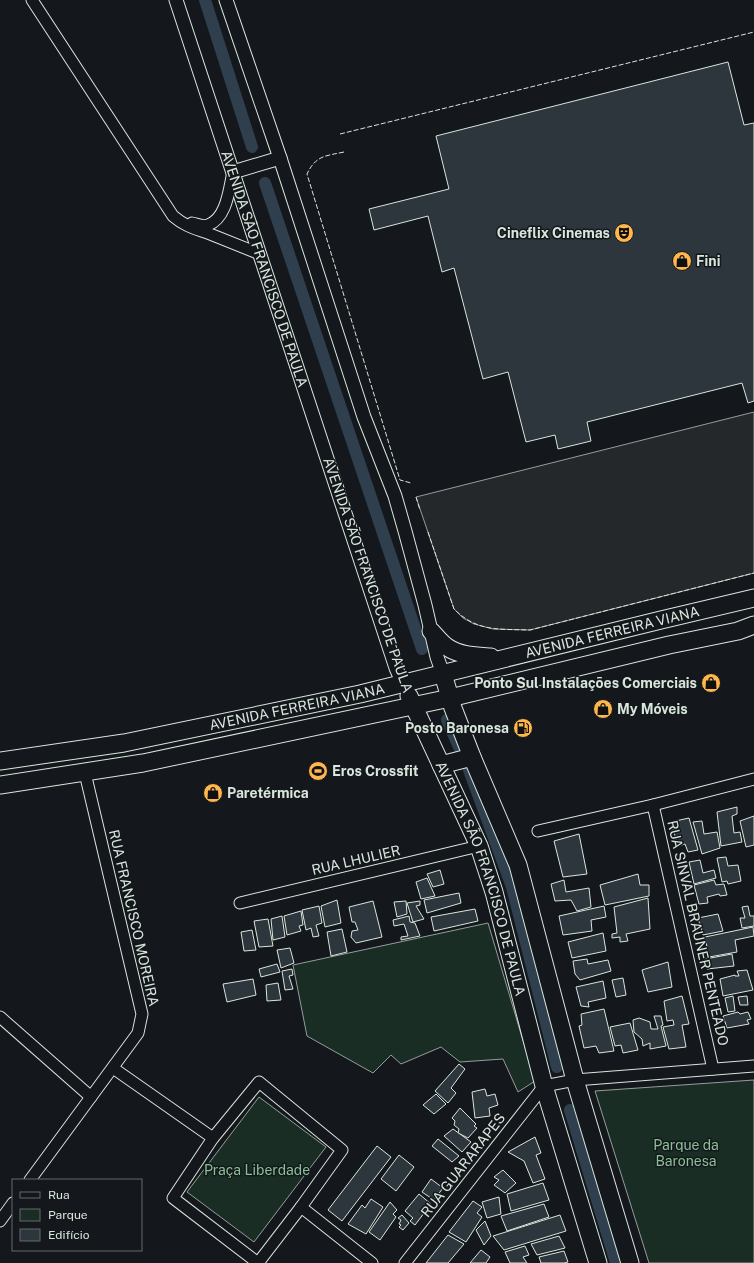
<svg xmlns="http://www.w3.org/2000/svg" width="754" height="1263" viewBox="0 0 754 1263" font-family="'Public Sans',sans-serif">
<rect width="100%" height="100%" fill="#14181c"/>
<g fill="#1a2d24" stroke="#939e99">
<polygon points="488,923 535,1081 518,1092 503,1059 460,1062 441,1047 401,1064 391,1055 373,1073 307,1036 293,965"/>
<polygon points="754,1080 754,1263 649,1263 595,1091"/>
<polygon points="259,1097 326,1147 254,1242 187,1192"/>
</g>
<polygon fill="#24282b" stroke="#939e99" points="754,412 754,573 530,630 493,629 474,624 463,618 454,609 416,497"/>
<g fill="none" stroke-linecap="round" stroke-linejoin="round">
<g stroke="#2f3f4d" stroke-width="12">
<polyline points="205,0 252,147"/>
<polyline points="265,183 422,649"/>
<polyline points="447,720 460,749"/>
<polyline points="469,770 512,887 557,1067"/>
<polyline points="570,1110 616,1263"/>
</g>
</g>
<g fill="#2c363c" stroke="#d8e6dc">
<polygon points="728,62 744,125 754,123 754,401 748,403 742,383 587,422 591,441 558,449 555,435 526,442 508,372 483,379 454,268 442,272 428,216 374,230 369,209 449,189 436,136"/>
<polygon points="737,807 737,814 732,816 734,833 740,832 742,842 721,846 717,812"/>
<polygon points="754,816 754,845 746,847 740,821"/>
<polygon points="689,818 698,850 688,852 685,844 678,846 671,822"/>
<polygon points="702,821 704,834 717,832 720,848 702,854 693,822"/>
<polygon points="579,834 587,874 563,877 554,841"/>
<polygon points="726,857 728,866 738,865 741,881 728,884 727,881 722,882 717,858"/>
<polygon points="700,860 703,873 714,870 716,878 694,884 689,862"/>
<polygon points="440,870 444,884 433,887 427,874"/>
<polygon points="638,874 640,885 649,885 649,896 605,905 600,885"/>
<polygon points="427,878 435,896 421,899 416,882"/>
<polygon points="564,880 566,892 589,888 591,907 577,911 571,900 555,901 551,884"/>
<polygon points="714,880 716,885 724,884 727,895 720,896 719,894 707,897 708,903 699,904 694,885"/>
<polygon points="459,893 461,903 427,913 424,900"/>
<polygon points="648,898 650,929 626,934 628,941 620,942 620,937 612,938 612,934 617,933 614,907"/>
<polygon points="337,900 341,923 325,927 321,906"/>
<polygon points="373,901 382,937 356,943 351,937 352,931 358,930 355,922 352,922 349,907"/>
<polygon points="406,901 407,914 397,917 394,902"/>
<polygon points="420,901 420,905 416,906 424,919 413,922 407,903"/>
<polygon points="319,906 322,923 316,925 319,936 313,937 311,928 306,930 302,910"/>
<polygon points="604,906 606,917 591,920 592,931 563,935 559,916"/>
<polygon points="748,906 750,916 754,916 754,926 742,928 740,918 745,918 742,907"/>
<polygon points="475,909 478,921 434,931 431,917"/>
<polygon points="301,911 303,925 299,926 301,931 287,935 284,916"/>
<polygon points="718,914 723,931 703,935 698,918"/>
<polygon points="282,916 285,937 273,940 271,919"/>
<polygon points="409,916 410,922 415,923 420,936 401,940 401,937 408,936 404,924 394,926 393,920"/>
<polygon points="268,919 273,946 259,947 254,921"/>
<polygon points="753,927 754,936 735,940 737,952 709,957 705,937"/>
<polygon points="342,929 347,952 331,956 327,932"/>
<polygon points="252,930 256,950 244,951 241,932"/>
<polygon points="603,933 606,951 572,958 568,942"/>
<polygon points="290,948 294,963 281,968 277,950"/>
<polygon points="732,954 734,966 707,969 705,959"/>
<polygon points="587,959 588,964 608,960 611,971 580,980 575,974 573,961"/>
<polygon points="668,962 672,987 648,992 642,970"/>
<polygon points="277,964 280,972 261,977 259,969"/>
<polygon points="292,969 293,975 289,976 293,989 285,990 282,971"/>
<polygon points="747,970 753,990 723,996 720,979 735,975 735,976 739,976 737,971"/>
<polygon points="623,978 626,995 616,997 612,980"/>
<polygon points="253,979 256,995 227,1002 223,984"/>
<polygon points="603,981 606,998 588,1002 589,1007 581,1006 576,987"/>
<polygon points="278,983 281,1000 267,1001 266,985"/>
<polygon points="682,996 689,1024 682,1025 686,1047 669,1049 663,1027 674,1025 673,1020 667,1021 664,1001"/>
<polygon points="733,996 735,1011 728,1012 725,998"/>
<polygon points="747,996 748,1005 740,1005 738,997"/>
<polygon points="604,1009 614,1051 599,1053 596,1046 584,1048 579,1026 582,1025 581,1014"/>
<polygon points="738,1012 740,1014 748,1012 751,1019 747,1020 749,1024 727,1028 723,1016"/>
<polygon points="654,1016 661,1016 663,1025 661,1026 666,1046 650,1049 650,1043 643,1046 642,1039 634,1032 633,1020 639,1018 650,1022 651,1029 658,1029"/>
<polygon points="630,1023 638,1050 623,1053 621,1045 615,1046 610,1027"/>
<polygon points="459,1064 465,1069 451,1088 456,1093 448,1103 435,1091"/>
<polygon points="485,1089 487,1096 495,1094 498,1105 489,1108 490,1116 475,1118 472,1092"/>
<polygon points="436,1094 446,1104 434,1114 423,1105"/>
<polygon points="460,1108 476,1124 474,1126 477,1128 468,1138 458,1133 459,1129 454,1125 455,1121 452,1118"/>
<polygon points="453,1129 471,1142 462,1152 444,1136"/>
<polygon points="535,1137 541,1153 536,1155 545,1179 533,1183 524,1161 508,1152"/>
<polygon points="438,1139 459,1156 452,1162 432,1146"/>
<polygon points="377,1146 391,1157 342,1221 328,1210"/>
<polygon points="399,1155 414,1167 396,1191 381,1179"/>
<polygon points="503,1170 516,1183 505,1193 494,1185 499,1180 494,1177"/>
<polygon points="431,1179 443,1188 434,1200 422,1192"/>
<polygon points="543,1183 549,1200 511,1211 507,1194"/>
<polygon points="419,1194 431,1204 415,1225 410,1221 413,1218 405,1211"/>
<polygon points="499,1197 501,1214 487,1218 482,1202"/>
<polygon points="371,1199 383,1207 366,1234 348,1224 362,1205 365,1208"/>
<polygon points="473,1201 482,1207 477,1213 482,1217 466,1242 449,1232"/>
<polygon points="390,1202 397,1210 393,1214 396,1217 380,1240 369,1232"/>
<polygon points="544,1204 549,1217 507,1231 501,1216"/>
<polygon points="402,1215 409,1223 403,1230 399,1227 401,1225 399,1224 401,1220 398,1218"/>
<polygon points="560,1215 566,1231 504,1250 493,1236"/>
<polygon points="485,1221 491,1236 484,1245 476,1230"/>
<polygon points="448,1235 464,1244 448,1263 426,1263"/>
<polygon points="559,1236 565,1248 537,1255 531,1244"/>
<polygon points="525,1246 529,1255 523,1257 527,1263 510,1263 505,1252"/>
<polygon points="481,1250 490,1257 486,1263 470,1263"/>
<polygon points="564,1251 568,1262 564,1263 541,1263 539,1257"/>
</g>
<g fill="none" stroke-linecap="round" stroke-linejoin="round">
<defs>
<g id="minor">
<path d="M 32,0 L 173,216 C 187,228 198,229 215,236 C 230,242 245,248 260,254"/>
<path d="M 192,223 C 197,224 203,227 208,225 C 227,218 229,189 233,172"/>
<polyline points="653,805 713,1069"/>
<polyline points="538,831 653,805 754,779"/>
<polyline points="240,903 479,846"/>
<polyline points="0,1017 91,1097"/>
<polyline points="113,1068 213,1138"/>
<polygon points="259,1082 342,1150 301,1207 258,1263 173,1198 213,1138"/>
<polyline points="30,1180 138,1033 142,1014 85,773"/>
<polyline points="301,1207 372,1263"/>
<polyline points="0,1221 13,1203"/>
<polyline points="405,1263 544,1086 575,1080 754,1066"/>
</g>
<g id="tertiary">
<path id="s1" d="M 176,0 L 396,668 L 403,684"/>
<polyline points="226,0 280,158 364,417 395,496 405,531 425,605 437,657 443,674"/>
<polyline points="233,172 280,158"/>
</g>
<g id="primary">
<path d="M 431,631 C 436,636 441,643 447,647 C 460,656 476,656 491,657"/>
<polyline points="443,674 453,708 472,757 518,865 575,1080 630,1263"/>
<path id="s2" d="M 409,696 L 479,846 L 494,892 L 544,1086 L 598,1263"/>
<path id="s3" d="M 0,761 L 124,743 L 360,694 L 661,620 L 754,598"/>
<polyline points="441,765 472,757"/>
<polyline points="0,785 143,763 450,698 669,645 738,631 754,625"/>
</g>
</defs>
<use href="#minor" stroke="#d8e6dc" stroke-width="13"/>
<use href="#tertiary" stroke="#d8e6dc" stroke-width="15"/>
<use href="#primary" stroke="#d8e6dc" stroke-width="19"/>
<use href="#minor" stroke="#14181c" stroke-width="11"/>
<use href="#tertiary" stroke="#14181c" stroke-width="13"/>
<use href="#primary" stroke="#14181c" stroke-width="17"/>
<g stroke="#d8e6dc" stroke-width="1" stroke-dasharray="5 2" stroke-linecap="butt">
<polyline points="340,134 754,32"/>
<path d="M 344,152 C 326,156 316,155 307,174 L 400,480 L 411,483"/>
<polyline points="416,497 420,510"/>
<path d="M 428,532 L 454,609 C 477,632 499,629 530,630 L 754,573"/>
</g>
</g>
<defs>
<symbol id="theatre-disc" viewBox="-11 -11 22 22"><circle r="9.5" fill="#ffb74d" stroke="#14181c"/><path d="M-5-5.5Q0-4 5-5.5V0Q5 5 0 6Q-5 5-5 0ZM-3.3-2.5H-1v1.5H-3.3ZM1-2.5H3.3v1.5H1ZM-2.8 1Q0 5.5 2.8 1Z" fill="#111"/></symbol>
<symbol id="shop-disc" viewBox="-11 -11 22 22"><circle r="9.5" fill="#ffb74d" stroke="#14181c"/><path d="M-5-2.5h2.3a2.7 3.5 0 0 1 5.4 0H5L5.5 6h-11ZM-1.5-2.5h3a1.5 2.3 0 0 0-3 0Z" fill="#111"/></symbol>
<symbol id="fuel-disc" viewBox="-11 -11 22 22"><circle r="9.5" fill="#ffb74d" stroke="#14181c"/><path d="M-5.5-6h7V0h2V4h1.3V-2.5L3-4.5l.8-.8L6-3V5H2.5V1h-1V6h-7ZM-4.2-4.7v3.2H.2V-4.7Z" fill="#111"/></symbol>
<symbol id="stadium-disc" viewBox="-11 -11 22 22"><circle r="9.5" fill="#ffb74d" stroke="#14181c"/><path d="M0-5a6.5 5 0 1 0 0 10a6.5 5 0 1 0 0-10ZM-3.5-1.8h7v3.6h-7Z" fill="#111"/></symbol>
</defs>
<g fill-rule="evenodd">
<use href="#theatre-disc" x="613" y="222" width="22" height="22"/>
<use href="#shop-disc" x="671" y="250" width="22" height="22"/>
<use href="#shop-disc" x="700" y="672" width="22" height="22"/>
<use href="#shop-disc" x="592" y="698" width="22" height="22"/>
<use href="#fuel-disc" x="512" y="717" width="22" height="22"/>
<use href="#stadium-disc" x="307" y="760" width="22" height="22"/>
<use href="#shop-disc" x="202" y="782" width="22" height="22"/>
</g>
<g text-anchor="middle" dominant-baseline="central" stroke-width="3" stroke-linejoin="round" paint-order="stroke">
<g font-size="14" font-weight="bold" fill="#d8e6dc" stroke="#14181c" text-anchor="start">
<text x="610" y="233" text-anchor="end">Cineflix Cinemas</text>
<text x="696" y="261">Fini</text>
<text x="697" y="683" text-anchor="end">Ponto Sul Instalações Comerciais</text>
<text x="617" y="709">My Móveis</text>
<text x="509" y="728" text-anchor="end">Posto Baronesa</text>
<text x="332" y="771">Eros Crossfit</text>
<text x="227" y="793">Paretérmica</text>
</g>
<g font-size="14" fill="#d8e6dc" stroke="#14181c">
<text stroke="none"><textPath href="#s1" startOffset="283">AVENIDA SÃO FRANCISCO DE PAULA</textPath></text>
<text transform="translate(368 575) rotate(71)">AVENIDA SÃO FRANCISCO DE PAULA</text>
<text stroke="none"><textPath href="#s3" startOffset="626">AVENIDA FERREIRA VIANA</textPath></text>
<text stroke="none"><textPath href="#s3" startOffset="302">AVENIDA FERREIRA VIANA</textPath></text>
<text transform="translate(356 860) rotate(-13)">RUA LHULIER</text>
<text stroke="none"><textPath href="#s2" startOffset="197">AVENIDA SÃO FRANCISCO DE PAULA</textPath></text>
<text transform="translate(134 918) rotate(77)">RUA FRANCISCO MOREIRA</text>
<text transform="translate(698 933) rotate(77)">RUA SINVAL BRAUNER PENTEADO</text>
<text transform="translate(463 1165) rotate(-52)">RUA GUARARAPES</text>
</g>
<g font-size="14" fill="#8ac095" stroke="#14181c">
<text x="686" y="1145">Parque da<tspan x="686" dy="16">Baronesa</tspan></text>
<text x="257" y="1170">Praça Liberdade</text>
</g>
</g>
<rect x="12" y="1179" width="130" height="72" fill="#14181c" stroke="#626a69"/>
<rect x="20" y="1192" width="20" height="6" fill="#14181c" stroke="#626a69"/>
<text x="48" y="1199" font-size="12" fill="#d8e6dc">Rua</text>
<rect x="20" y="1209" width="20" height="12" fill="#1a2d24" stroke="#626a69"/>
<text x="48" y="1219" font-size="12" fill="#d8e6dc">Parque</text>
<rect x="20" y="1229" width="20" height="12" fill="#2c363c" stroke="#626a69"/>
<text x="48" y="1239" font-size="12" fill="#d8e6dc">Edifício</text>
</svg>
